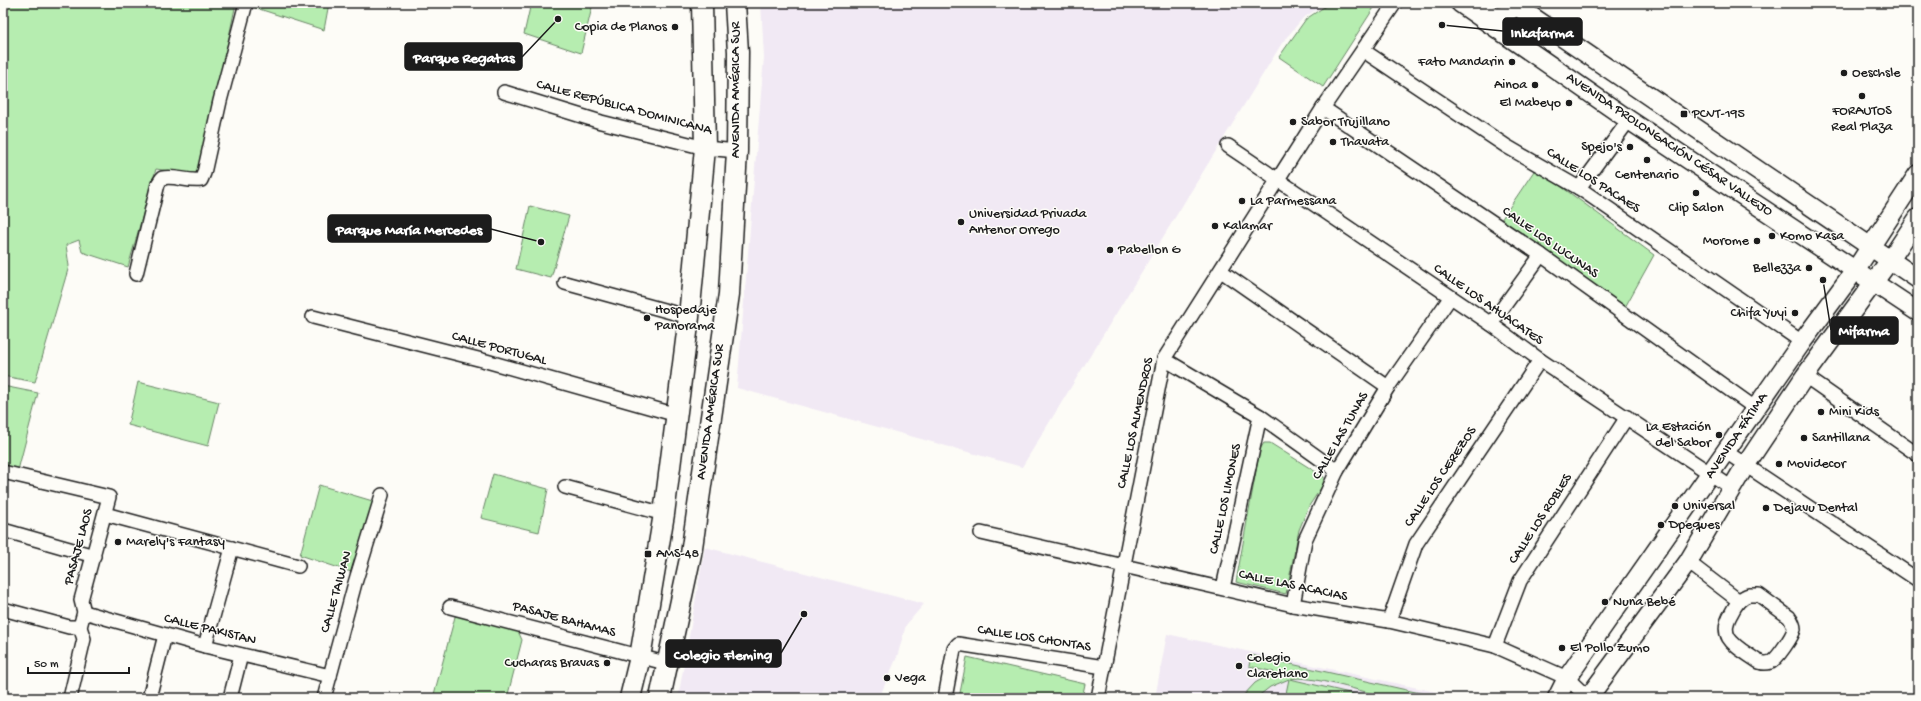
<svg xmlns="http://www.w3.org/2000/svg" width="1921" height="701" viewBox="0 0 1921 701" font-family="'Gochi Hand',sans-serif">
<rect width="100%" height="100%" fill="#fdfcf7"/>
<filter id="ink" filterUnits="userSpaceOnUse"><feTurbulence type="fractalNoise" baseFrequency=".025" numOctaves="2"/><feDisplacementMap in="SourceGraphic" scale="8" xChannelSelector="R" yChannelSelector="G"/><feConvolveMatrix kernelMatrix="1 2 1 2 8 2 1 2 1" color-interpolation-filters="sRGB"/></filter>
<g filter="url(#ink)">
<g fill="#f1e9f4">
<polygon points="761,3 1327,3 1303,18 1282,43 1022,467 737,388 764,57"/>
<polygon points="705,547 924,604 906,625 897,657 879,698 678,698"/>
<polygon points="1167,634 1464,698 1155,698"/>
</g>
<g fill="#b6edb0" stroke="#698466">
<polygon points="3,3 236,3 200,176 156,169 128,267 82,252 79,240 66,245 69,266 35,382 3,376"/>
<polygon points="251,3 329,3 324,30 250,6"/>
<polygon points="531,3 593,3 581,53 524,34"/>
<polygon points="1330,3 1377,3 1323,87 1279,57 1306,19"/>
<polygon points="1536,168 1654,255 1624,309 1499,223"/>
<polygon points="530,206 569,216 551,278 516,269"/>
<polygon points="138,382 219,402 208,446 128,425"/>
<polygon points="3,386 38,393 16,478 3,473"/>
<polygon points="1264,443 1270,443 1324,477 1323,485 1309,506 1299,530 1286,594 1236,582 1260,449"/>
<polygon points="493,474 548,489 539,532 481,518"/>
<polygon points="319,485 376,502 354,573 300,555"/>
<polygon points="456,613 518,631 522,640 507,698 433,698"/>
<path d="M 1251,655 L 1442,698 C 1425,698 1406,701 1389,698 C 1366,693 1309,674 1290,679 L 1371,698 L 1285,698 L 1289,679 L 1270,687 L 1256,698 L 1241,698 L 1255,683 L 1274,672 L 1249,666 Z"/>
<polygon points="967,657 1085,684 1082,698 959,698"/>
</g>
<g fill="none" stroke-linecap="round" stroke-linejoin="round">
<defs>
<g id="minor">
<polyline points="1364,51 1506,146 1579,188 1802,342"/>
<polyline points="504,92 601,122 705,148 737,151"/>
<polyline points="1323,108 1541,255 1755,408"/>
<polyline points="1228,146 1491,324 1540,360 1732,488"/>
<polyline points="1579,188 1629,120"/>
<polyline points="1221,271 1388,387"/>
<path d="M 136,274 L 158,184 L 162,178 C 175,175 187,182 201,180 L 204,173 L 220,101 L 246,3"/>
<polyline points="565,283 689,317"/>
<polyline points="313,317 486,361 677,415"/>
<polyline points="1491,324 1541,255"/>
<polyline points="1164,359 1260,416 1337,471"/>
<polyline points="1805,376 1918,455"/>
<polyline points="1726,452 1918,580"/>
<polyline points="3,472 109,497 81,600 84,612 80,627 84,639 70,698"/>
<polyline points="565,487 664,514"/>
<polyline points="105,514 298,566"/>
<polyline points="3,530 94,556"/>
<polyline points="981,533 1293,605 1389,621 1495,646 1567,678 1588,698"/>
<polyline points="1688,562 1739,601"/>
<polyline points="1223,588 1260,416"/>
<path d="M 1749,595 L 1759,595 L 1789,617 C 1792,621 1794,624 1794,629 C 1793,636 1777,659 1771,662 C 1765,664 1760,663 1756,660 C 1736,646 1716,638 1732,612 C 1736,604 1741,597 1749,595 Z"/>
<polyline points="1293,605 1305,540 1337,471 1388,387 1450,298"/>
<polyline points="450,607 669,664"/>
<polyline points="3,609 69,627 80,627"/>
<polyline points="84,612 205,646 330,676"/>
<polyline points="1389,621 1416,544 1540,360"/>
<polyline points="205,646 232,548"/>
<polyline points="1495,646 1520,581 1627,417"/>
<polyline points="149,698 165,635"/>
<polyline points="230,698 241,655"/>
<polyline points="324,698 355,583 382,495"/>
<polyline points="945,698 954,649 958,644 1104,667"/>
<polyline points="1098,698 1164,359 1323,108 1395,3"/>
</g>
<g id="secondary">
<polyline points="1460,3 1629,120 1918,312"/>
<polyline points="1512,3 1918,279"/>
<path d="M 1479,7 C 1494,18 1502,21 1515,5"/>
<polyline points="1557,698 1567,678 1802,342 1856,269 1918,174"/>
<polyline points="1588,698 1688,562 1745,466 1805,376 1890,260 1918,218"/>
</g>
<g id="primary">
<polyline points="630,698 640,657 664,514 689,317 705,148 702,3"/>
<polyline points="660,698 691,554 729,294 737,151 738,52 735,3"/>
</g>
</defs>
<use href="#minor" stroke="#1c1c1c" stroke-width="16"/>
<use href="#secondary" stroke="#1c1c1c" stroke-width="21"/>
<use href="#primary" stroke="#1c1c1c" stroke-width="23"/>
<use href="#minor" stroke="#fdfcf7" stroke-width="13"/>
<use href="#secondary" stroke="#fdfcf7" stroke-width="18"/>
<use href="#primary" stroke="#fdfcf7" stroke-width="20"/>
</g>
</g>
<g fill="#1c1c1c" stroke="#fdfcf7" stroke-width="1.5">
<circle cx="675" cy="27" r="4"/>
<circle cx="1512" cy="62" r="4"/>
<circle cx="1844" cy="73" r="4"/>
<circle cx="1535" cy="85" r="4"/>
<circle cx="1862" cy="96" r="4"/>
<circle cx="1569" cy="103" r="4"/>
<rect x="1680" y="110" width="8" height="8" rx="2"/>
<circle cx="1293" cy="122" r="4"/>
<circle cx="1333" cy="142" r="4"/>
<circle cx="1630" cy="147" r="4"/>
<circle cx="1647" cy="160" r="4"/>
<circle cx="1696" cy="193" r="4"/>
<circle cx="1242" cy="201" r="4"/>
<circle cx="961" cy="222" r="4"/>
<circle cx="1215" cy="226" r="4"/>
<circle cx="1772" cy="236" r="4"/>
<circle cx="1757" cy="241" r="4"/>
<circle cx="1110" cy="250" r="4"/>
<circle cx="1809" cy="268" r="4"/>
<circle cx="1795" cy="313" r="4"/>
<circle cx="647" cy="318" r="4"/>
<circle cx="1821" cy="412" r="4"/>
<circle cx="1719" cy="435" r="4"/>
<circle cx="1804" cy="438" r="4"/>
<circle cx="1779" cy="464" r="4"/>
<circle cx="1675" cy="506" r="4"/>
<circle cx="1766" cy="508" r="4"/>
<circle cx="1661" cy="525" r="4"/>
<circle cx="118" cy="542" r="4"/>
<rect x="644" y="550" width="8" height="8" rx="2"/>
<circle cx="1605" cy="602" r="4"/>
<circle cx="1562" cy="648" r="4"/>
<circle cx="607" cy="663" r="4"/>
<circle cx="1239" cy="666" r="4"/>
<circle cx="887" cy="678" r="4"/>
</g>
<g text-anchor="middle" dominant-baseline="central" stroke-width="3" stroke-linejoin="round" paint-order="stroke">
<g font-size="14" fill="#1c1c1c" stroke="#fdfcf7" text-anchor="start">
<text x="667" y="27" text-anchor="end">Copia de Planos</text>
<text x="1504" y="62" text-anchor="end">Fato Mandarin</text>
<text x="1852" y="73">Oeschsle</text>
<text x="1527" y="85" text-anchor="end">Ainoa</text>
<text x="1561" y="103" text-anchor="end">El Mabeyo</text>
<text x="1862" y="111" text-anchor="middle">FORAUTOS<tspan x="1862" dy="16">Real Plaza</tspan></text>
<text x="1692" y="114">PCVT-195</text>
<text x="1301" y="122">Sabor Trujillano</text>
<text x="1341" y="142">Thavata</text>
<text x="1622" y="147" text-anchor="end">Spejo's</text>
<text x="1647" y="175" text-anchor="middle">Centenario</text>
<text x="1250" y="201">La Parmessana</text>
<text x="1696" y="208" text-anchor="middle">Clip Salon</text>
<text x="969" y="214">Universidad Privada<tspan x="969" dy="16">Antenor Orrego</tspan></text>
<text x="1223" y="226">Kalamar</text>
<text x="1780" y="236">Komo Kasa</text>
<text x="1749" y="241" text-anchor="end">Morome</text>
<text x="1118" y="250">Pabellon G</text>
<text x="1801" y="268" text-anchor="end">Bellezza</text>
<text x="655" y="310">Hospedaje<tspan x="655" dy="16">Panorama</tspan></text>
<text x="1787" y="313" text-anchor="end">Chifa Yuyi</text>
<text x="1829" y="412">Mini Kids</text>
<text x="1711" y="427" text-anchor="end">La Estación<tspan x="1711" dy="16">del Sabor</tspan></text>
<text x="1812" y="438">Santillana</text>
<text x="1787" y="464">Movidecor</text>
<text x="1683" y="506">Universal</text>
<text x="1774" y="508">Dejavu Dental</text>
<text x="1669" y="525">Dpeques</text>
<text x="126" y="542">Marely's Fantasy</text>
<text x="656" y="554">AMS-48</text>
<text x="1613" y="602">Nuna Bebé</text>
<text x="1570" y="648">El Pollo Zumo</text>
<text x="1247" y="658">Colegio<tspan x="1247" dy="16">Claretiano</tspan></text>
<text x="599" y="663" text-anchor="end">Cucharas Bravas</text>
<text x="895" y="678">Vega</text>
</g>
<g font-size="14" fill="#1c1c1c" stroke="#fdfcf7">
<text transform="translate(736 90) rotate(-90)">AVENIDA AMÉRICA SUR</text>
<text transform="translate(624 108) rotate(15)">CALLE REPÚBLICA DOMINICANA</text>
<text transform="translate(1669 145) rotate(34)">AVENIDA PROLONGACIÓN CÉSAR VALLEJO</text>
<text transform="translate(1593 181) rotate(33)">CALLE LOS PACAES</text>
<text transform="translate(1550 243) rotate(35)">CALLE LOS LUCUNAS</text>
<text transform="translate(1488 305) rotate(35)">CALLE LOS AHUACATES</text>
<text transform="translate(499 349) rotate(15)">CALLE PORTUGAL</text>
<text transform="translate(711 412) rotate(-82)">AVENIDA AMÉRICA SUR</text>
<text transform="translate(1136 423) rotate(-78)">CALLE LOS ALMENDROS</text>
<text transform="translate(1341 436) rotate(-60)">CALLE LAS TUNAS</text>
<text transform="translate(1737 436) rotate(-56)">AVENIDA FÁTIMA</text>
<text transform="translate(1441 477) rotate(-56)">CALLE LOS CEREZOS</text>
<text transform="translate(1226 499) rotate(-78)">CALLE LOS LIMONES</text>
<text transform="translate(1541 519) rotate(-57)">CALLE LOS ROBLES</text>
<text transform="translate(79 547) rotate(-75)">PASAJE LAOS</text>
<text transform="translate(1293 586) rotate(12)">CALLE LAS ACACIAS</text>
<text transform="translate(337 592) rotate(-74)">CALLE TAIWAN</text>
<text transform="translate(564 620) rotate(15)">PASAJE BAHAMAS</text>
<text transform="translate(210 630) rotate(14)">CALLE PAKISTAN</text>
<text transform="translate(1034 639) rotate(9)">CALLE LOS CHONTAS</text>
</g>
</g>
<path fill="none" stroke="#1c1c1c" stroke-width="1.5" d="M1442 25L1503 31M558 19L522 57M541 242L491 229M1823 280L1831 330M804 614L781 653"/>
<g fill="#1c1c1c" stroke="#fdfcf7" stroke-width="1.5">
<circle cx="1442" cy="25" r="4"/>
<circle cx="558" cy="19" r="4"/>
<circle cx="541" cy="242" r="4"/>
<circle cx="1823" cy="280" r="4"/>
<circle cx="804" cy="614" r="4"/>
</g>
<g fill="#1c1c1c" stroke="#1c1c1c" stroke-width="1.5">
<rect x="1503" y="18" width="79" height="27" rx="4"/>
<rect x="405" y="43" width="117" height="27" rx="4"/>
<rect x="328" y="215" width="163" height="27" rx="4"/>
<rect x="1831" y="317" width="67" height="27" rx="4"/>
<rect x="666" y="640" width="115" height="27" rx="4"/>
</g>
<g font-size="15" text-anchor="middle" font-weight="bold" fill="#fff">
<text x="1542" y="37">Inkafarma</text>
<text x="464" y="62">Parque Regatas</text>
<text x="409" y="234">Parque María Mercedes</text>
<text x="1864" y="335">Mifarma</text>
<text x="723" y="659">Colegio Fleming</text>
</g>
<rect width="1921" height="701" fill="none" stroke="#fdfcf7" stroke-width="16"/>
<rect x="8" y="8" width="1905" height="685" fill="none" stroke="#1c1c1c" stroke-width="1.5" filter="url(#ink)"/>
<path d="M28 667v6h101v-6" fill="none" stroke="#1c1c1c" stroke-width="2"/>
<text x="34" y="667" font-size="12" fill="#1c1c1c" stroke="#fdfcf7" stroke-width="3" paint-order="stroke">50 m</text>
</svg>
